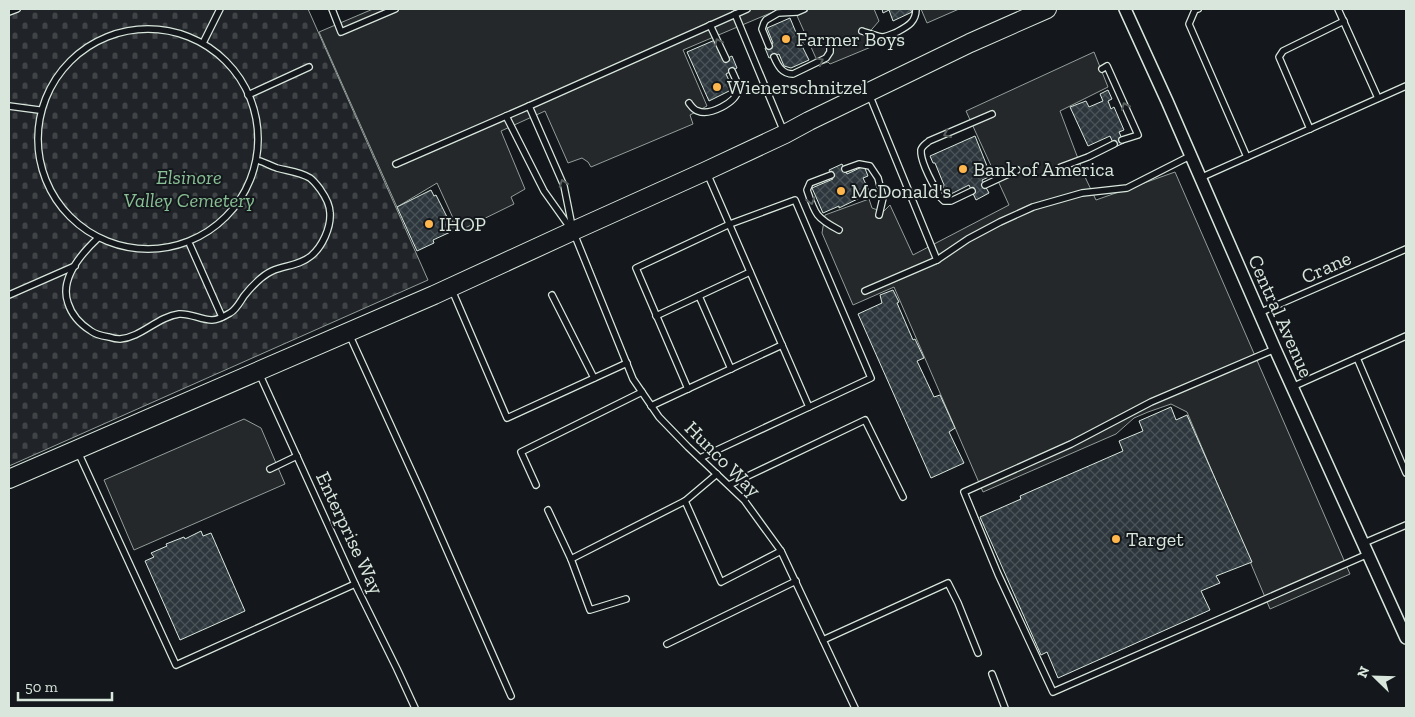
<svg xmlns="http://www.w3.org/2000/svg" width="1415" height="717" viewBox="0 0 1415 717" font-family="'Zilla Slab',serif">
<defs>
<pattern id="cemetery-stones" width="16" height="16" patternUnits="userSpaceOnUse" patternTransform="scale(1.25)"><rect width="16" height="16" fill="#202428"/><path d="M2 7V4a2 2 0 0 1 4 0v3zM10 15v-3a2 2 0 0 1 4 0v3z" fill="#404447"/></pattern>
<pattern id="building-cross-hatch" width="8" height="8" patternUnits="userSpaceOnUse" patternTransform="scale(1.25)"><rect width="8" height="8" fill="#2c363c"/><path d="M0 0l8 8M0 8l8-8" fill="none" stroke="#4a5358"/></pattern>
</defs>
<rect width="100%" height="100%" fill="#14181c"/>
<polygon fill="url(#cemetery-stones)" stroke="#939e99" points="9,9 308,9 428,280 9,466"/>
<g fill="#24282b" stroke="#939e99">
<polygon points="373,9 780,9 683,50 707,106 690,115 693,124 591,167 588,162 582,158 568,163 545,111 501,131 525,189 511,197 514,204 459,231 437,183 397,207 319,32"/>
<polygon points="794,9 874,9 879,21 866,36 871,47 830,64 828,62 819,65"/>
<polygon points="921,9 959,9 927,23"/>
<polygon points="1094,52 1108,87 1060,111 1085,177 1096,200 1175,172 1350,574 1270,609 1187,412 1171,404 1148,412 1134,418 1116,434 983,492 894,287 853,305 822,233 825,215 869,199 872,208 883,212 890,205 913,255 1009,205 966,111"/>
<polygon points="244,419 261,428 285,484 134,550 104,480"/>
</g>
<g fill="url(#building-cross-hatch)" stroke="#d8e6dc">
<polygon points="882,9 910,9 912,12 893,21 889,10 883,13"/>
<polygon points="790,18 797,35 799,34 804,45 802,46 809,60 791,68 784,66 779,54 769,58 765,48 773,43 767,28"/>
<polygon points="715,40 724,60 732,56 737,68 726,74 733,89 709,101 687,52"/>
<polygon points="1108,90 1112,99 1108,101 1111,109 1114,107 1124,130 1119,132 1124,143 1115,147 1110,136 1088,146 1070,107 1086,101 1089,107 1103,101 1100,94"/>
<polygon points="975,136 991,176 982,180 989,193 976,200 969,185 947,196 943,187 944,185 935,163 933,163 930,156"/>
<polygon points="842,164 847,174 864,166 868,176 863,178 870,193 839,208 839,206 823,213 812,188 833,179 829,170"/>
<polygon points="431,190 434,196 436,195 448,219 451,218 457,229 433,240 434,243 417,251 397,207"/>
<polygon points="893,290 899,302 897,303 913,340 915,339 924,358 917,361 934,397 940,395 955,428 949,432 964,463 931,478 858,314 882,303 880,295"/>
<polygon points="1171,407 1176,420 1187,415 1252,562 1216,576 1220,583 1201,591 1210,610 1058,678 1047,652 1041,655 980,517 1021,499 1020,496 1123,451 1119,441 1143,431 1139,421"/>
<polygon points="201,531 203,536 211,533 245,611 180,640 145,561 154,557 151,553 167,546 166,544 184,537 185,539"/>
</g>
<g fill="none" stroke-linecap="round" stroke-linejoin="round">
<defs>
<g id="service">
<polyline points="332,9 341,32 395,9"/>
<polyline points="1198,9 1195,10 1189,24 1247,157"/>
<polyline points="1338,9 1378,98"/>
<polyline points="9,12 17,9"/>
<polyline points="735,14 784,132"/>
<polyline points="710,25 726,59"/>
<circle cx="148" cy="139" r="110"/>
<path d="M 862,31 C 868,33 875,36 882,37 C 887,37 892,34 897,32 C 908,26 916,22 916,9"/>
<polyline points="203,43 220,9"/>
<polyline points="769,46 762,29 764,23 766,20 778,13 797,12 804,9"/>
<path d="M 774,57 C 778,66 782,74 793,74 L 826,58 L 830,52 L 830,42"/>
<polyline points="1102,69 1107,66 1138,135 1122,140"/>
<polyline points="869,94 937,260"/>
<polyline points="248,95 309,67"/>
<path d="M 689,103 C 692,107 694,110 698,111 C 709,116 736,103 738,90 C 739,84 734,76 732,71"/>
<polyline points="9,106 39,110"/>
<polyline points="529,106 564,186 573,231 633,379 659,417 688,447 744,500 781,551 855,708"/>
<polyline points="506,116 544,191 571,229"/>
<polyline points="1310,129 1279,57 1283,51 1344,21"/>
<polyline points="396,164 536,103 747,9"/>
<polyline points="1061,167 1088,157 1114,144"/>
<polyline points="845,169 859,164 870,166 878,178 883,198 879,215"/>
<path d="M 831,175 L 810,183 L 807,190 C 815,214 816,218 839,230"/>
<polyline points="1200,178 1406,86"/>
<polyline points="985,185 1017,170"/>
<path d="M 972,191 L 951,201 L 944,201 L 941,198 C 935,188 920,162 921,150 C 922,146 926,144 929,141 L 992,114"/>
<path d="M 98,238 C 82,253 59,278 68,303 C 72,316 80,324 91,331 C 96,335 103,336 109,337 C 112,338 116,339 120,339 C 142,337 157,317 179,314 C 190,313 201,320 212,320 C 218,320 225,316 230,313 C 236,310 240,302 244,296 C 252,286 261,276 272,271 C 285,265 299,266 311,256 C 322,247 331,228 330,213 C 330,204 325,196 320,189 C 317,185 314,181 310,178 C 300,172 288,171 277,168 C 271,166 266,163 260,161"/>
<polyline points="190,245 222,317"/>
<polyline points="452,290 507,418 627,363"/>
<polyline points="865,291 937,260 968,239 1000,222 1033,207 1082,193 1127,188 1190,156"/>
<polyline points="9,295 75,266"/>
<polyline points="552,295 594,378"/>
<polyline points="699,296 731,369"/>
<polyline points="1259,313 1406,249"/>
<polyline points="656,316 750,272"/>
<polyline points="349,334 423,496 511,696"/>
<polyline points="1275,349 1151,402 1071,444 964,492 998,574 1053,692 1368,554"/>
<polyline points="1357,358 1406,473"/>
<polyline points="259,373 355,584 397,669 415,708"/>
<polyline points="1292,387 1406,336"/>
<polyline points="688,389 636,268 730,224 795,200 871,378 809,407"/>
<polyline points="651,406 782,345"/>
<polyline points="78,452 176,665 355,584"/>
<polyline points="700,458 809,407 707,173"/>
<polyline points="270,469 297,456"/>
<polyline points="536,485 521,452 642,392"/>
<polyline points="729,485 865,420 903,497"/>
<polyline points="685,501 721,582 781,551"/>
<polyline points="548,510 571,559"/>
<polyline points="1364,543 1406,525"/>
<polyline points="626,599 590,610 571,559 685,501 717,474"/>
<polyline points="823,640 948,583 958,603 978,653"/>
<polyline points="667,644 796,581"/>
<polyline points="992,674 1005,708"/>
</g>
<polyline id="minor" points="1125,9 1167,101 1275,349 1406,638"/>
<polyline id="primary" points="9,479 434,295 573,231 706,171 785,134 809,121 970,43 1047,9"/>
</defs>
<use href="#service" stroke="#d8e6dc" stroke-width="8"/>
<use href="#minor" stroke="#d8e6dc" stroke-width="14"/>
<use href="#primary" stroke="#d8e6dc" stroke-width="20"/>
<use href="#service" stroke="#14181c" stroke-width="5.5"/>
<use href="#minor" stroke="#14181c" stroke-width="11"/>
<use href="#primary" stroke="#14181c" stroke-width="18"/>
</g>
<defs><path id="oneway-chevron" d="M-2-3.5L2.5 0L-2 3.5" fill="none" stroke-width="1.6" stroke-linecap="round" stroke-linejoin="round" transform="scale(1.25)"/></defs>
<g stroke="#59605f">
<use href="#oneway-chevron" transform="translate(718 42) rotate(-115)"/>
<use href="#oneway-chevron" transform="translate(820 61) rotate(-29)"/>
<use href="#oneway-chevron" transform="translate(1125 106) rotate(-114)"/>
<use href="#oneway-chevron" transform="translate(947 134) rotate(156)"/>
<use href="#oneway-chevron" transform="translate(563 183) rotate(-110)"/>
<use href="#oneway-chevron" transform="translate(811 201) rotate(73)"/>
</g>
<g fill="#ffb74d" stroke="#14181c" stroke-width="2">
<circle cx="786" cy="39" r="5"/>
<circle cx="717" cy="87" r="5"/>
<circle cx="963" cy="169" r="5"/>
<circle cx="841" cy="191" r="5"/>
<circle cx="429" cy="224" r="5"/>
<circle cx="1116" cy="539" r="5"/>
</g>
<g text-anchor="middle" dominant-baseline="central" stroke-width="4" stroke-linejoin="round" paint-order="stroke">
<g font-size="20" fill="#d8e6dc" stroke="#14181c" text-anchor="start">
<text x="796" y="39">Farmer Boys</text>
<text x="727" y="87">Wienerschnitzel</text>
<text x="973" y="169">Bank of America</text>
<text x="851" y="191">McDonald's</text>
<text x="439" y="224">IHOP</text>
<text x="1126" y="539">Target</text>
</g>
<g font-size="20" font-style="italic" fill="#8ac095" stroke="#14181c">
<text x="189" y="177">Elsinore<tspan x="189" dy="23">Valley Cemetery</tspan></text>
</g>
<g font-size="20" fill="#d8e6dc" stroke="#14181c">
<text transform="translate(1326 267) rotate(-24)">Crane</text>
<text transform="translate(1281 316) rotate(66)">Central Avenue</text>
<text transform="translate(723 459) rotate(45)">Hunco Way</text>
<text transform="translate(350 533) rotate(65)">Enterprise Way</text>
</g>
</g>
<rect width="1415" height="717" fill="none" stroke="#d8e6dc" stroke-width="20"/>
<g transform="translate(1375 677) rotate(293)" stroke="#14181c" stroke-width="4" paint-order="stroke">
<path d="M0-4L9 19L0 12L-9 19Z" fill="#d8e6dc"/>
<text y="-8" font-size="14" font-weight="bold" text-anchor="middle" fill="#d8e6dc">N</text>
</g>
<path d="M18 692v8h94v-8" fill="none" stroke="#d8e6dc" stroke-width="2.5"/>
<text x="25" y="692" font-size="15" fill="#d8e6dc" stroke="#14181c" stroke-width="4" paint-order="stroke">50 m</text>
</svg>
